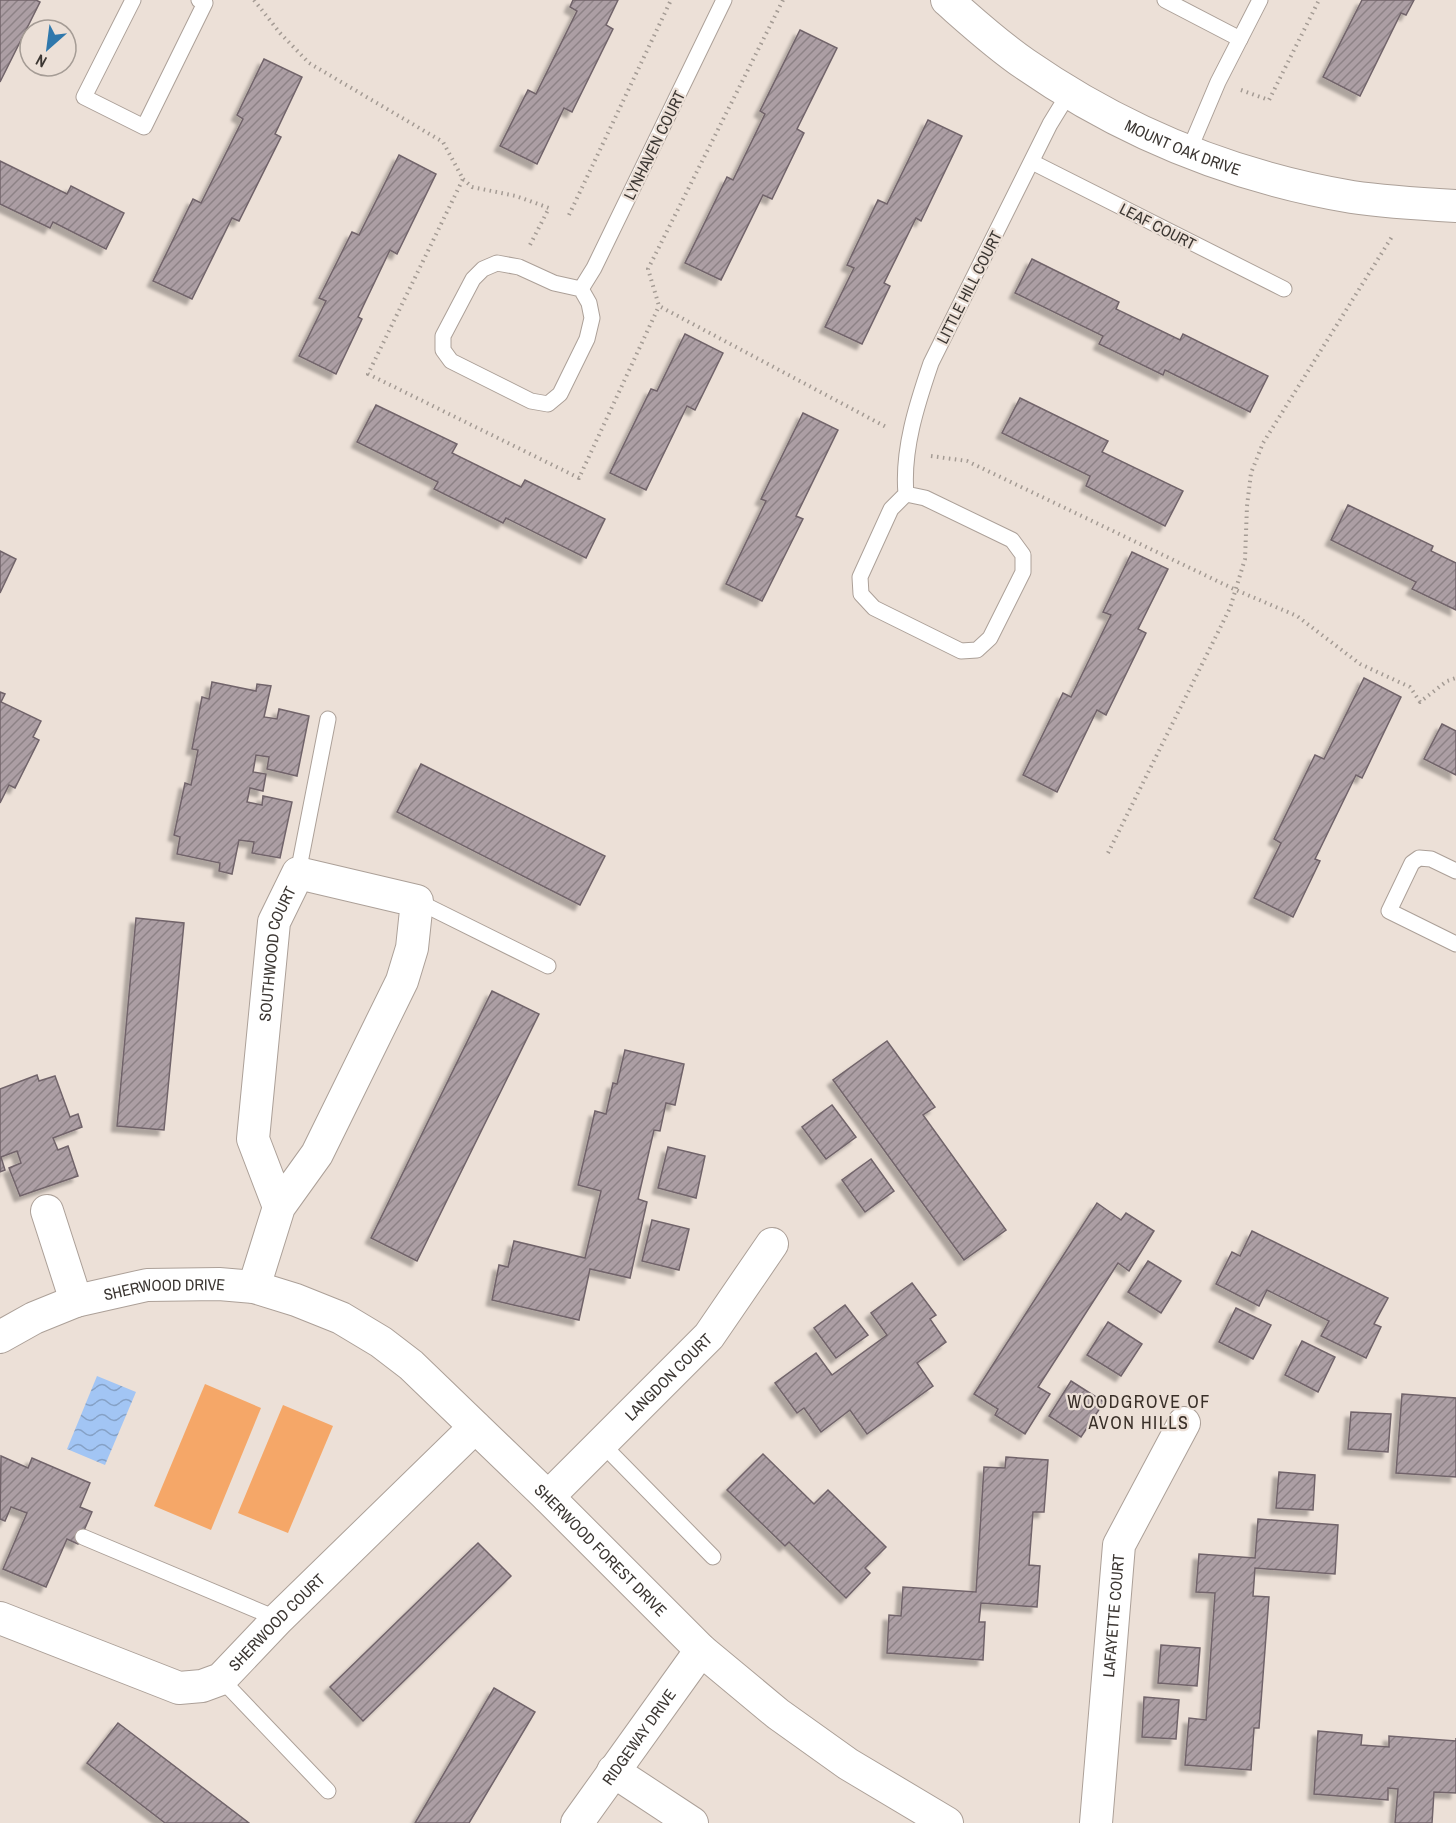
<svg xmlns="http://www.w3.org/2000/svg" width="1456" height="1823" viewBox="0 0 1456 1823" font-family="'Archivo Narrow',sans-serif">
<defs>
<pattern id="water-waves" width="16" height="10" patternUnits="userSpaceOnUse" patternTransform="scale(1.5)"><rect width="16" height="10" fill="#a2c5f4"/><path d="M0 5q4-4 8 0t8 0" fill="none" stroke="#85a1c6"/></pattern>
<pattern id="building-hatch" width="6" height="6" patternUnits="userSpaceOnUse" patternTransform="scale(1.5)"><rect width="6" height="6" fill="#ac9ea4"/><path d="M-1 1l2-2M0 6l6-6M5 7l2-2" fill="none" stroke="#8d8286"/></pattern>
<filter id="shadow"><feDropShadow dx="-5.5" dy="5.5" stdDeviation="1.5" flood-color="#0004"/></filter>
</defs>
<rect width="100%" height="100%" fill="#ece0d7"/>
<g fill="#f5a768">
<polygon points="205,1384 261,1408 211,1530 154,1506"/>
<polygon points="283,1405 333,1426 288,1533 238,1513"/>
</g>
<polygon fill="url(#water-waves)" points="97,1376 136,1392 105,1465 67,1449"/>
<g fill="url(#building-hatch)" stroke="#71646a" stroke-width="1.5" filter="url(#shadow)">
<polygon points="0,0 36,0 40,2 0,82"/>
<polygon points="573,0 618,0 606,25 613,29 572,112 564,108 537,164 500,146 528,90 536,94 577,11 570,7"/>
<polygon points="1362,0 1414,0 1406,15 1401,13 1360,96 1323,77"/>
<polygon points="800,30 837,48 797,129 804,133 772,199 763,195 721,280 685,263 727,177 733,180 765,114 760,111"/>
<polygon points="264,59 302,77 275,134 281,137 239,221 232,218 192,299 153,281 193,199 201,203 243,119 237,115"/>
<polygon points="928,120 962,136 921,221 916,218 884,283 890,286 862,344 825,327 854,268 847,265 878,200 887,204"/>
<polygon points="399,155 436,174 397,254 390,250 358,317 362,319 336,374 299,356 326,301 319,298 352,232 359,235"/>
<polygon points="0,161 67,194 71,186 124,213 106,249 53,222 50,228 0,204"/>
<polygon points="1032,259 1119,302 1116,309 1180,340 1183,334 1268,376 1250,412 1165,370 1163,375 1099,344 1103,336 1015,293"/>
<polygon points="685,334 723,353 695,410 687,406 646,490 610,473 651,389 657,391"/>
<polygon points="1020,398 1108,441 1102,452 1183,491 1165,526 1086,486 1090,476 1002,433"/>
<polygon points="376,405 457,444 452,453 521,487 525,480 605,519 586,558 506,518 503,523 434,489 438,482 357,442"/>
<polygon points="803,413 838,430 796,516 803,519 762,601 726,584 766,501 761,499"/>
<polygon points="1348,505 1433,546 1431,551 1456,563 1456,610 1412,589 1416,582 1331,540"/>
<polygon points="0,551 16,559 0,593"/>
<polygon points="1132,552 1168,569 1138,629 1146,633 1106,715 1097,710 1057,792 1023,775 1063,693 1071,697 1111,615 1103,612"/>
<polygon points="1364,678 1401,697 1362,778 1356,775 1315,859 1320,861 1293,917 1254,898 1281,843 1274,839 1315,755 1324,759"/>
<polygon points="212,682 256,691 257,684 271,686 264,717 277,719 279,709 309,716 297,776 267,769 269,757 256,755 253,772 266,774 263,791 250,788 247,802 262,805 263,796 292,802 280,858 252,853 254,842 239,840 232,874 219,871 220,863 177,854 180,837 174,835 185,783 191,785 198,750 192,749 202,697 209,699"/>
<polygon points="0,692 5,694 1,702 41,721 33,737 39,740 15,788 9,785 0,803"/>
<polygon points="1442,724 1456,731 1456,775 1424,759"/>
<polygon points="421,764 605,856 580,905 397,812"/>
<polygon points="136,918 184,923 164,1130 117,1126"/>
<polygon points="492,991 539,1014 417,1261 371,1238"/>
<polygon points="887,1041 935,1107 923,1115 1006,1230 964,1260 833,1080"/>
<polygon points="625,1050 684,1064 675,1105 666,1103 660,1131 654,1130 638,1199 647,1202 630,1278 590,1269 579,1320 492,1300 499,1265 508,1267 514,1241 585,1258 601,1191 578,1185 595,1111 606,1114 613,1083 617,1084"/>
<polygon points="37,1075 39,1081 55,1076 70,1117 78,1114 82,1127 53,1138 58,1150 68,1146 78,1176 20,1196 9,1168 21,1163 17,1151 1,1157 5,1170 0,1172 0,1089"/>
<polygon points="832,1105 856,1137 826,1159 802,1127"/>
<polygon points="668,1147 705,1156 696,1198 658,1188"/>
<polygon points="871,1159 894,1191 865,1212 842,1180"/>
<polygon points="1097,1203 1121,1220 1126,1213 1154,1231 1129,1271 1118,1263 1038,1387 1050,1394 1025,1434 995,1415 998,1409 974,1394"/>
<polygon points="652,1220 689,1229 679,1270 642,1261"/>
<polygon points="1252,1231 1388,1298 1374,1324 1381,1327 1366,1358 1321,1336 1329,1321 1267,1290 1259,1306 1216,1284 1232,1252 1240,1256"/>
<polygon points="1148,1261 1181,1281 1161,1313 1128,1292"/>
<polygon points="912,1283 936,1315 930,1319 946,1342 917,1363 933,1386 867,1434 850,1410 821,1432 804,1408 797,1413 775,1383 816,1353 832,1375 887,1335 871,1313"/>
<polygon points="845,1305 868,1335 836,1358 814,1328"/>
<polygon points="1236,1308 1271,1325 1253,1359 1219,1342"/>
<polygon points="1108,1322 1142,1344 1121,1376 1087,1355"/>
<polygon points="1302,1341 1335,1357 1318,1392 1285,1375"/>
<polygon points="1071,1381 1104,1402 1081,1437 1049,1416"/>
<polygon points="1402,1394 1456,1398 1456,1477 1396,1473"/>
<polygon points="1351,1412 1391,1414 1388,1452 1348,1449"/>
<polygon points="763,1454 814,1504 828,1490 886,1547 865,1568 870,1573 846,1598 789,1542 785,1546 727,1490"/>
<polygon points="1,1456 28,1468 32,1458 90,1483 80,1507 92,1512 78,1544 67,1539 46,1587 3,1569 27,1513 11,1507 5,1521 0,1519"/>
<polygon points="1006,1457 1048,1460 1044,1512 1033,1512 1029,1565 1040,1566 1037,1607 981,1603 979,1622 985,1622 983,1660 887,1653 889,1615 901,1616 903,1587 976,1592 984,1467 1005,1468"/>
<polygon points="1279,1472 1315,1475 1313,1510 1276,1508"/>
<polygon points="1258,1519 1338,1525 1335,1574 1255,1568 1253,1596 1269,1597 1259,1728 1254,1728 1251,1770 1185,1765 1189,1718 1206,1720 1215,1593 1196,1592 1199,1554 1255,1558"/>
<polygon points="478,1543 511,1576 363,1721 330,1687"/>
<polygon points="1161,1645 1200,1648 1197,1686 1158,1683"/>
<polygon points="494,1688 535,1712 469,1823 415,1823"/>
<polygon points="1144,1697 1179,1700 1176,1739 1142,1737"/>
<polygon points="118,1723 249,1823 165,1823 87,1763"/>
<polygon points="1318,1731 1362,1735 1361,1745 1389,1747 1389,1736 1456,1741 1456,1738 1456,1793 1434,1792 1432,1823 1395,1823 1398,1789 1388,1788 1388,1800 1314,1794"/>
</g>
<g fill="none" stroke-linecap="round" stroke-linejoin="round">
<defs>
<g id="service">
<polyline points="133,0 84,97 144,127 205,3 199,0"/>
<polyline points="1165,0 1240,39"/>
<polyline points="1188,153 1218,82 1260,0"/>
<polyline points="1032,162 1284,289"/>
<polygon points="497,263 519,267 554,283 581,289 589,303 592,318 587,339 560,394 548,404 531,401 451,361 443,350 443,336 473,279 483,269"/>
<polyline points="581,289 594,268 724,0"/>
<path d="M 906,494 L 925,498 L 1012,540 L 1023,555 L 1023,572 L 990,638 L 977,650 L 961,651 L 874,608 L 861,594 L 860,577 L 891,509 L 906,494 C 902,450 917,404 931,363 L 1050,124 L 1069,93"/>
<polyline points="1456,871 1431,859 1419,858 1412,863 1389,911 1456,944"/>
<polyline points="298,873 328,719"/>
<polyline points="417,901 548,966"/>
<polyline points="601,1443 713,1557"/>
<polyline points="83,1537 278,1619"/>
<polyline points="221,1679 328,1791"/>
</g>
<g id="minor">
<path id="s1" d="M 947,0 C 972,22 997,45 1025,64 C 1123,132 1234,177 1352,197 C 1386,202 1421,204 1456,206"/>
<polyline points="47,1211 76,1301"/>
<path id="s2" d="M 254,1287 L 279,1207 L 253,1139 L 274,922 L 298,873 L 417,901 L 412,948 L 402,981 L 317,1154 L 279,1207"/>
<path id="s3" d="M 0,1337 L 34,1318 L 76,1301 L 147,1285 L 219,1284 L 254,1287 L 296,1300 L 341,1318 L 381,1342 L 411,1365 L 548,1497 L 701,1650 L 778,1714 L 848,1764 L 947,1823"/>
<path id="s4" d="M 548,1497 L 709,1336 L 772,1244"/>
<path id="s5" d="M 0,1618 L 179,1688 L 202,1686 L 221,1679 L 278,1619 L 475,1427"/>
<polyline points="613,1771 692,1823"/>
<path id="s6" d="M 577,1823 L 701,1650"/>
<path id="s7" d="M 1096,1823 L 1119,1545 L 1184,1423"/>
</g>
</defs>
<use href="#service" stroke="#aca098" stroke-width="17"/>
<use href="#minor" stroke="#aca098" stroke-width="34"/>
<g stroke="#a49b94" stroke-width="4" stroke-dasharray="1.5 4.5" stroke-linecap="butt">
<polyline points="254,0 280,33 309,63 443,142 463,179 368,374 579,478 659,306"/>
<polyline points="783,0 648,269 659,306 888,428"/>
<polyline points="1241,90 1269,100 1319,0"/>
<polyline points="463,179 472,187 516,196 549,208 530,245"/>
<polyline points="569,215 671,0"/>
<polyline points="931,456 967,461 1236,590 1297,616 1360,664 1410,687 1420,702 1447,681 1456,678"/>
<polyline points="1108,853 1230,608 1245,559 1247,506 1251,473 1263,443 1393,235"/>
</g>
<use href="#service" stroke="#fff" stroke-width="15"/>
<use href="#minor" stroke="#fff" stroke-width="32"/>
</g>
<g text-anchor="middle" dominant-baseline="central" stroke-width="4.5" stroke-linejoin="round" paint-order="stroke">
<g font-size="16" fill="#3b3632" stroke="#ece0d7">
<text transform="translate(654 145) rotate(-64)">LYNHAVEN COURT</text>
<text stroke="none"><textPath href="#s1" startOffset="280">MOUNT OAK DRIVE</textPath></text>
<text transform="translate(1158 226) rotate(27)">LEAF COURT</text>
<text transform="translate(969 287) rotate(-63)">LITTLE HILL COURT</text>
<text stroke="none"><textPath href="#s2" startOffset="344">SOUTHWOOD COURT</textPath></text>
<text stroke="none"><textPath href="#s3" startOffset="174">SHERWOOD DRIVE</textPath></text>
<text stroke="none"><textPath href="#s4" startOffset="170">LANGDON COURT</textPath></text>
<text stroke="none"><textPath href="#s3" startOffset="706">SHERWOOD FOREST DRIVE</textPath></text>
<text stroke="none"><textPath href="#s7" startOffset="208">LAFAYETTE COURT</textPath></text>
<text stroke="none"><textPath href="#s5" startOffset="315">SHERWOOD COURT</textPath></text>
<text stroke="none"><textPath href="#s6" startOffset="106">RIDGEWAY DRIVE</textPath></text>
</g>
<g font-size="18" letter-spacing="1.5" fill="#392f28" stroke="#ece0d7">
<text x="1139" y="1401">WOODGROVE OF<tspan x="1139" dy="21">AVON HILLS</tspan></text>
</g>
</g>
<g transform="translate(48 48) rotate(208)"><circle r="28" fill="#ece0d7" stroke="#a59c95" stroke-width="1.5"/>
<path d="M0-4.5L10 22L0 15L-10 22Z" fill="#2f78ac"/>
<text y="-9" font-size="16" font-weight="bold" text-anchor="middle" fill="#3b3632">N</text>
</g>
</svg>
